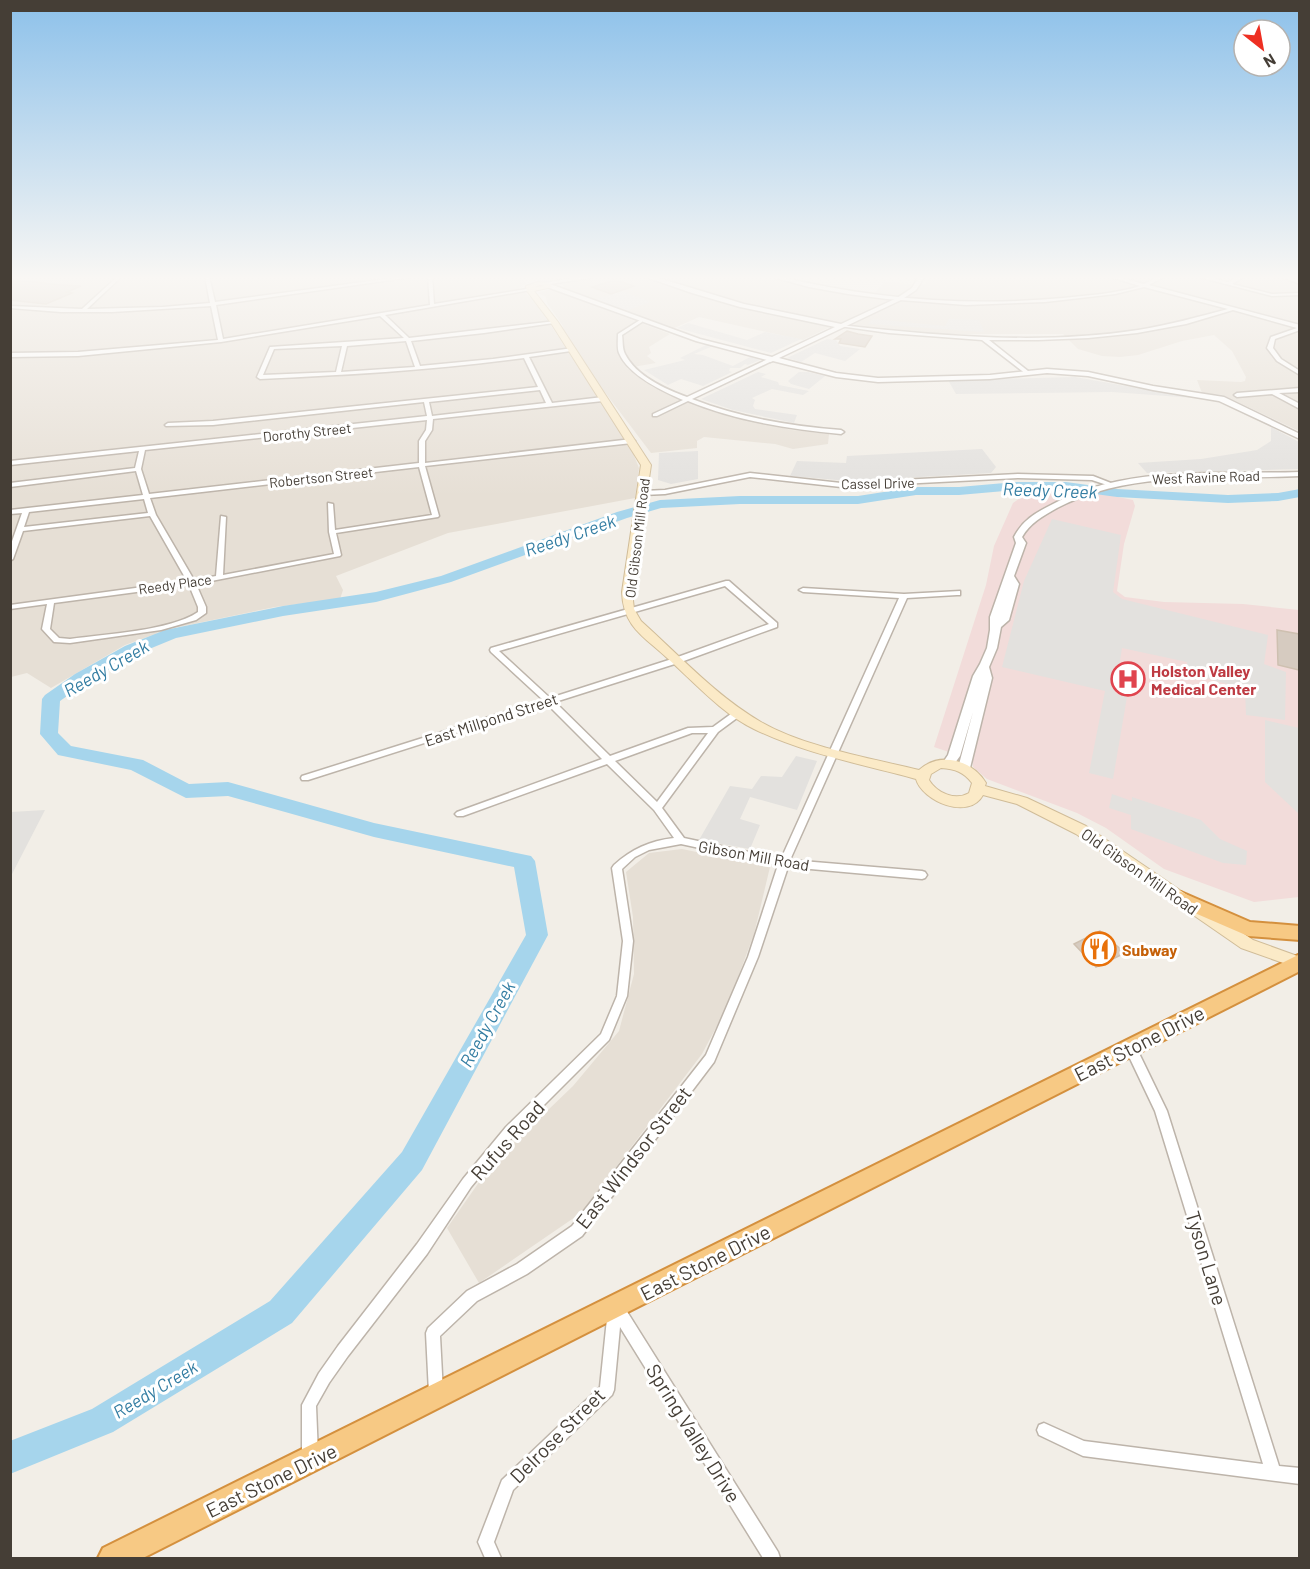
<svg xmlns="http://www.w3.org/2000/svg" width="1310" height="1569" viewBox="0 0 1310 1569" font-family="Barlow,sans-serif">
<rect width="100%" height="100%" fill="#f2eee7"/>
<g fill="#e6dfd5">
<polygon points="10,276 520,276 526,283 519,288 535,301 631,448 639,468 635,498 448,533 336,576 343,590 340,599 275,607 169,629 125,645 51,688 27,673 11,677"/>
<polygon points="530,276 763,276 809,287 871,297 884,282 925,285 928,276 1299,276 1299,431 1223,395 1202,393 1197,380 1241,382 1245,381 1246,377 1232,351 1214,335 1182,341 1138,355 1120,357 1102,356 1078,349 1063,334 944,334 838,323 803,340 699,317 672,329 573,293 563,287 563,285 539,281"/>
<polygon points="547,290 553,290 670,334 649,347 651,353 647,356 656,363 627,368 653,387 688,402 741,419 792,430 829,434 828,444 793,449 775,444 704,437 697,441 697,448 651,453 604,391 561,328 563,326 547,303 546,297 538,293"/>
<polygon points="682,849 770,867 754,934 727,1007 702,1054 581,1213 479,1283 447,1228 491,1165 573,1086 619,1031 634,974 633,917 626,872 649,853"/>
</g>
<polygon fill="#f2dcda" points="1045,489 1098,493 1133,500 1135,506 1124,544 1117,591 1125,597 1164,602 1243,604 1299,610 1299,897 1254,902 1164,869 1106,828 1077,813 987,779 973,767 973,760 934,747 986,585 994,546 1013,503 1020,498"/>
<g fill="#e3e1de">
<polygon points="622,291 651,302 625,311 596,299"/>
<polygon points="873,319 945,326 949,319 979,320 984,332 868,324"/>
<polygon points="688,323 747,340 765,332 801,339 771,353 677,328"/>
<polygon points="827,339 836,340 840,346 860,349 845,361 815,353 801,362 787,358"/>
<polygon points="708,344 713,346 694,354 703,355 733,366 752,356 760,360 748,365 745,364 740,368 730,368 729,371 732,372 703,386 681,379 668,385 644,370 685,360 680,358"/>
<polygon points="758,372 766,374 761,377 778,382 779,385 809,391 803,395 772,389 752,398 755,400 753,406 755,409 797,415 794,423 733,410 701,399"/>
<polygon points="799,372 808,372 825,376 809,389 791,384 788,381"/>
<polygon points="1075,377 1194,398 1112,392 956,394 948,380"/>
<polygon points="1271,427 1299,442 1299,469 1147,473 1138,463 1201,459 1257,450 1271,441"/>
<polygon points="982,449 996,467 991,473 849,481 790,476 797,461 846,463 847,456"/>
<polygon points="698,451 698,479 671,484 658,480 659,453"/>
<polygon points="1052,519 1121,535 1113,592 1122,599 1268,635 1264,664 1286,672 1285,720 1246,715 1245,689 1188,673 1187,662 1122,648 1115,693 1127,697 1113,779 1089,773 1105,691 1002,667 1024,581"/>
<polygon points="1265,720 1299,728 1299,814 1265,782"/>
<polygon points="796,756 817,761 797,810 750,797 740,819 760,825 750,849 699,840 730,786 752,789 761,776 782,777"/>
<polygon points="1112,794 1132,801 1132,797 1201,820 1220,839 1247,851 1246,865 1223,863 1131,829 1131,815 1109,808"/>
<polygon points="45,810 11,876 11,812"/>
</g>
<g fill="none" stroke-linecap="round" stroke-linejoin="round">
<polygon fill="#a6d5ec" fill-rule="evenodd" points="1016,482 1066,482 1117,489 1228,495 1278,493 1300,489 1300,497 1278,501 1228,503 1117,497 1066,490 1016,490 959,495 916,495 858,504 740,504 661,508 627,518 451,582 376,602 283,616 176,638 137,654 87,682 60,701 58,733 71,746 143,760 189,784 228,782 374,823 531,856 535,861 548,935 422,1170 292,1323 113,1432 10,1474 10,1441 92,1409 270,1301 402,1152 526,935 514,867 374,837 228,796 186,798 131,770 58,755 40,734 42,699 45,695 75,674 125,646 165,630 283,606 376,592 441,576 617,512 660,500 740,496 858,496 916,487 959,487"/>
</g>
<g fill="#d6cbc0" stroke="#cec0b0" stroke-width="1.5">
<polygon points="10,279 60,285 81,286 67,292 72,293 46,304 10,300"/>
<polygon points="615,280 634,286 611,294 592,287"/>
<polygon points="847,331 858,334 872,336 865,347 839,343 841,339 835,339"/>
<polygon points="1277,630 1299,634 1299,670 1278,665"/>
<polygon points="1100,931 1125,953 1096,967 1074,944"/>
</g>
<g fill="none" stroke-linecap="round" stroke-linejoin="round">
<defs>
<g id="minor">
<path d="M 78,276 L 166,276 L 121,277 L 87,309 L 163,307 L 210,303 L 205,276 L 209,276 L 215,302 L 407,276 L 419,276 L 216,305 L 223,339 L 430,305 L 428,276 L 432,276 L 434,304 L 533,288 L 531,290 L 385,315 L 409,338 L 556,321 L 556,322 L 554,323 L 484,333 L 411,341 L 420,366 L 493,359 L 573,348 L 574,349 L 571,351 L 529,357 L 552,403 L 603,397 L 606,399 L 603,401 L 433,419 L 432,430 L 425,441 L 425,463 L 632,439 L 635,441 L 632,443 L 425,466 L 439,516 L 438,517 L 336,533 L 341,555 L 340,556 L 196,584 L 206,607 L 206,613 L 196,620 L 161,630 L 70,643 L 54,642 L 42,629 L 47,604 L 10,609 L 10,605 L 187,581 L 150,516 L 23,531 L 13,559 L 10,561 L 10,547 L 22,513 L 10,514 L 10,510 L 143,495 L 136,471 L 10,487 L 10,483 L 135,468 L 139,451 L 10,465 L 10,461 L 427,416 L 424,402 L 213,425 L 166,426 L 165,425 L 168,423 L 213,421 L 538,387 L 524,358 C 436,370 349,375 260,379 L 257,377 L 270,347 L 404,338 L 380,316 L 221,342 L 78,356 L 10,357 L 10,353 L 78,352 L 218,340 L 211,306 L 112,312 L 61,312 L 10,308 L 10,306 L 82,309 L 117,277 ZM 406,341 L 415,367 L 341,372 L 347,346 ZM 342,346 L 336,372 L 263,375 L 274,349 ZM 540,390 L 546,403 L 432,416 L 429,402 ZM 427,420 L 426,430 L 419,441 L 419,463 L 149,494 L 141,469 L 145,450 ZM 419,467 L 432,515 L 335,530 L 333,504 L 328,503 L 329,532 L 334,554 L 223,575 L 226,517 L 221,516 L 216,576 L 194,580 L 156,515 L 150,498 ZM 144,499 L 148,513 L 24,527 L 29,512 ZM 189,585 L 198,607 L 198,612 C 170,631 105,634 70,639 L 59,638 L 50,629 L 54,603 Z"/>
<path d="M 769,276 L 777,276 C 871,299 967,307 1063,298 C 1089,295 1115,294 1140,286 L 1107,276 L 1115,276 L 1144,284 L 1160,276 L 1165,276 L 1149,285 L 1300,325 L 1300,330 L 1275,339 L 1273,348 L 1281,359 L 1300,371 L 1300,375 L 1277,361 L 1267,348 L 1271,337 L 1297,328 L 1233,310 L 1186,324 L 1137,333 L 1088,338 L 1038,340 L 989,340 L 1028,371 L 1029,372 L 1026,374 L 982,340 L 889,333 L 839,326 L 841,325 C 939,336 1040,345 1138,330 C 1169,325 1198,317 1228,309 L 1144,287 L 1115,294 L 1045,302 L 966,305 L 887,299 L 848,294 L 809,287 Z"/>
<polygon points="1195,276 1203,276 1228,282 1239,276 1245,276 1232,284 1272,294 1300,293 1300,295 1272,296"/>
<polygon points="1279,276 1285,276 1300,281 1300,284"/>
<path d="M 640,320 L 642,320 L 642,322 L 622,335 C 623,341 622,348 625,354 C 636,376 665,389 687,397 L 768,359 L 772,359 L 772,361 L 692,399 C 740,418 790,426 841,430 L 844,432 L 841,434 C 788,429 737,421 688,401 L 657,416 L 653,416 L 653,414 L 683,400 C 662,391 628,375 619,353 C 617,348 618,340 618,334 Z"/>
<polygon points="1300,388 1300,392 1279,393 1300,404 1300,409 1272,394 1237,397 1234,395 1237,393"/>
<polygon points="750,473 841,483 1018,474 1093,476 1116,485 1113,487 1092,480 1018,478 841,487 750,477 665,494 643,495 640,493 643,491 665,490"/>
<path d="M 726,581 L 729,581 L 777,623 L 777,627 L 681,662 L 555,702 L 610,756 L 688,728 L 713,727 L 735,711 L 741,711 L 742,713 L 741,715 L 718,732 L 662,808 L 684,838 L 781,859 L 899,598 L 803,592 L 799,590 L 803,588 L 904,594 L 960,591 L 960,595 L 957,595 L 907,598 L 790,860 L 922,871 L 925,872 L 927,875 L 925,878 L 922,879 L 788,867 L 758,957 L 714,1062 L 582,1236 L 527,1274 L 477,1301 L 440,1336 L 443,1393 L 441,1398 L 436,1400 L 431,1398 L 429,1393 L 426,1333 L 428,1328 L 467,1291 L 517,1264 L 572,1226 L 706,1055 L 748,957 L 778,865 L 681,844 L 649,850 L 635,857 L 622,869 L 633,941 L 627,996 L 609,1040 L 514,1135 L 471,1187 L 427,1254 L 348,1356 L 329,1383 L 316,1406 L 318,1455 L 315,1460 L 310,1463 L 305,1460 L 302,1455 L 302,1405 L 319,1373 L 338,1346 L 417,1244 L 463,1179 L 506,1127 L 601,1034 L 617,996 L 623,941 L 612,868 L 614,865 C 632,849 649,841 674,838 L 654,810 L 607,764 L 463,816 L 457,816 L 455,814 L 457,812 L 602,759 L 547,704 L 308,780 L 302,780 L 301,778 L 302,776 L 543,700 L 491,652 L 490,650 L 491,648 ZM 725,586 L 769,624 L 675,658 L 550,698 L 499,651 ZM 692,733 L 708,733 L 657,802 L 615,761 Z"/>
<polygon points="1131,1043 1135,1045 1167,1111 1279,1466 1300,1468 1300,1484 1083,1456 1039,1435 1037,1430 1039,1425 1044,1423 1084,1441 1263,1464 1155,1111 1125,1048 1127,1045"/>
<polygon points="616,1300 621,1302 778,1552 780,1558 763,1558 620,1327 614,1390 612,1395 513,1490 494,1542 501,1558 485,1558 478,1542 502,1480 600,1387 608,1309 611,1302"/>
</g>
<g id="tertiary">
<polygon points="585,276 602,276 550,284 700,339 772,357 835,327 740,307 692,293 643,276 652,276 744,304 841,324 897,298 912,288 919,276 925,276 916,290 901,300 779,358 836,373 878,378 990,375 1047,369 1088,372 1153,386 1224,397 1300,434 1300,439 1219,401 1153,390 1088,376 1047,373 990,379 878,382 836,377 773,361 770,362 767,360 696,341 547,287 544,283"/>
<path d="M 1300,472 L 1300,476 C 1219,480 1131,469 1057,508 C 1043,516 1030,523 1022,537 L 1026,543 L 1014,576 L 1019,584 L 1009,620 L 1001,627 L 997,648 L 989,667 L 992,678 L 970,768 L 964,772 L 958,768 L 973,712 L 960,756 L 952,767 L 944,767 L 942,764 L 948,755 L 973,676 L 980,664 L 987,648 L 990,630 L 990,617 L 1016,543 L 1014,537 C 1022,521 1035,513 1051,505 C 1127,464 1217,475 1300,472 Z"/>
</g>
<path id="secondary" d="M 538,282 L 549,283 L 552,287 L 534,291 L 558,322 L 651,465 L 632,592 L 634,609 L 641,621 C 679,655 716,696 761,722 C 804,747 870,758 919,770 C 940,751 972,760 986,783 L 985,786 L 1027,798 L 1086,826 L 1253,940 L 1300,957 L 1300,969 L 1241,948 L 1076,834 L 1017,804 L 983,795 C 969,821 922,801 916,779 C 862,764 805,754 754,729 C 721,713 693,681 666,657 C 643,636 623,626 622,592 L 641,465 L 551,323 L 527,291 L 526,286 ZM 540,285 L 545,286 L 535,287 ZM 941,768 C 955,769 964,772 972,783 L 969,793 C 955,801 937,793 929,780 L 931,774 Z"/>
<g id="trunk">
<polygon points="1181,892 1250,922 1300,926 1300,940 1248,936 1174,904 1172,899 1174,894"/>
<polygon points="1300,954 1300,971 143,1558 98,1558 103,1548"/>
</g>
</defs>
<use href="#minor" stroke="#bdb4aa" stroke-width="3"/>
<use href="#tertiary" stroke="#bdb4aa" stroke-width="3"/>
<use href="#secondary" stroke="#d0bc98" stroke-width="2"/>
<use href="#trunk" stroke="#d4903e" stroke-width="4"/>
<use href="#minor" fill="#fff" fill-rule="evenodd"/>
<use href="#tertiary" fill="#fff" fill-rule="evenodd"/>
<use href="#secondary" fill="#fbeac7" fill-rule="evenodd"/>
<use href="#trunk" fill="#f7c984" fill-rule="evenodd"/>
</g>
<linearGradient id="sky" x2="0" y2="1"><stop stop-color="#8dc1ea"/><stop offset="0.56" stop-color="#f9f7f4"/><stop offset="1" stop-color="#f9f7f4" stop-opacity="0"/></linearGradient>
<rect width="1310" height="496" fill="url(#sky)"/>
<defs>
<symbol id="hospital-ring" viewBox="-11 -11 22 22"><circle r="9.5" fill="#fff" stroke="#e0444e" stroke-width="1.5"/><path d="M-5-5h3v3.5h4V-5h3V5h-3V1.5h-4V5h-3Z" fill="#e0444e"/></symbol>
<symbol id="restaurant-ring" viewBox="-11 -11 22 22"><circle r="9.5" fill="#fff" stroke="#e8710a" stroke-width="1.5"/><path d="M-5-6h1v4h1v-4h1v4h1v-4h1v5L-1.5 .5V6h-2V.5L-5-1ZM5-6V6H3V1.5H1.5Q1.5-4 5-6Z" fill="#e8710a"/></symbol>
</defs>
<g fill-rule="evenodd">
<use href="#hospital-ring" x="1109" y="660" width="38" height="38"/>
<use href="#restaurant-ring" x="1080" y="930" width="38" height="38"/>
</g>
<g text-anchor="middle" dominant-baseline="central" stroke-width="6" stroke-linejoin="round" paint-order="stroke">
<g font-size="14" fill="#453e36" stroke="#fff">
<text transform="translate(307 432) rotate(-6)">Dorothy Street</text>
<text transform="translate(321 477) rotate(-6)">Robertson Street</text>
<text transform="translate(1206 477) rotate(-2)">West Ravine Road</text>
<text transform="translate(878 483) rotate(-1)">Cassel Drive</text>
<text transform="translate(637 538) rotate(-83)">Old Gibson Mill Road</text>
<text transform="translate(175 584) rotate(-8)">Reedy Place</text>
</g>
<g font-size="16" font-weight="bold" fill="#be3a42" stroke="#fff" text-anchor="start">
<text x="1151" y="670">Holston Valley<tspan x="1151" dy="18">Medical Center</tspan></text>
</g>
<g font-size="16" fill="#453e36" stroke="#fff">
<text transform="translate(491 719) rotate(-18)">East Millpond Street</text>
<text transform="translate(754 855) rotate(10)">Gibson Mill Road</text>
<text transform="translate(1140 871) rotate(35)">Old Gibson Mill Road</text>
</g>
<g font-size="16" font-weight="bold" fill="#c56008" stroke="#fff" text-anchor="start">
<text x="1122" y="949">Subway</text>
</g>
<g font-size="18" font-style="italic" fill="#337da2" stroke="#fff">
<text transform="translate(1050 490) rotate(2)">Reedy Creek</text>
<text transform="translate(570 535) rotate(-19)">Reedy Creek</text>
<text transform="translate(106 668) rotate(-30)">Reedy Creek</text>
<text transform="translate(487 1024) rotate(-61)">Reedy Creek</text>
<text transform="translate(155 1389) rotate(-31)">Reedy Creek</text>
</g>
<g font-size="20" fill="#453e36" stroke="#fff">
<text transform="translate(1139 1043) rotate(-27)">East Stone Drive</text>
<text transform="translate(507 1140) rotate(-48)">Rufus Road</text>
<text transform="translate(633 1157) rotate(-52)">East Windsor Street</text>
<text transform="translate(1207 1258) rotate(73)">Tyson Lane</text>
<text transform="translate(705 1262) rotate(-27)">East Stone Drive</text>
<text transform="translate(694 1433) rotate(58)">Spring Valley Drive</text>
<text transform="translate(557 1435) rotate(-45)">Delrose Street</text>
<text transform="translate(271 1480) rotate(-26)">East Stone Drive</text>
</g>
</g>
<rect width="1310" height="1569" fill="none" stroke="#453e36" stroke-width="24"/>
<g transform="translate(1262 48) rotate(149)"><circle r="28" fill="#ffffff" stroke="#b5b2af" stroke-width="1.5"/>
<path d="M0-4.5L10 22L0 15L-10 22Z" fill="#ee2f22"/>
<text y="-9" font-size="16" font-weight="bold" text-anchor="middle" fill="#453e36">N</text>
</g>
</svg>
